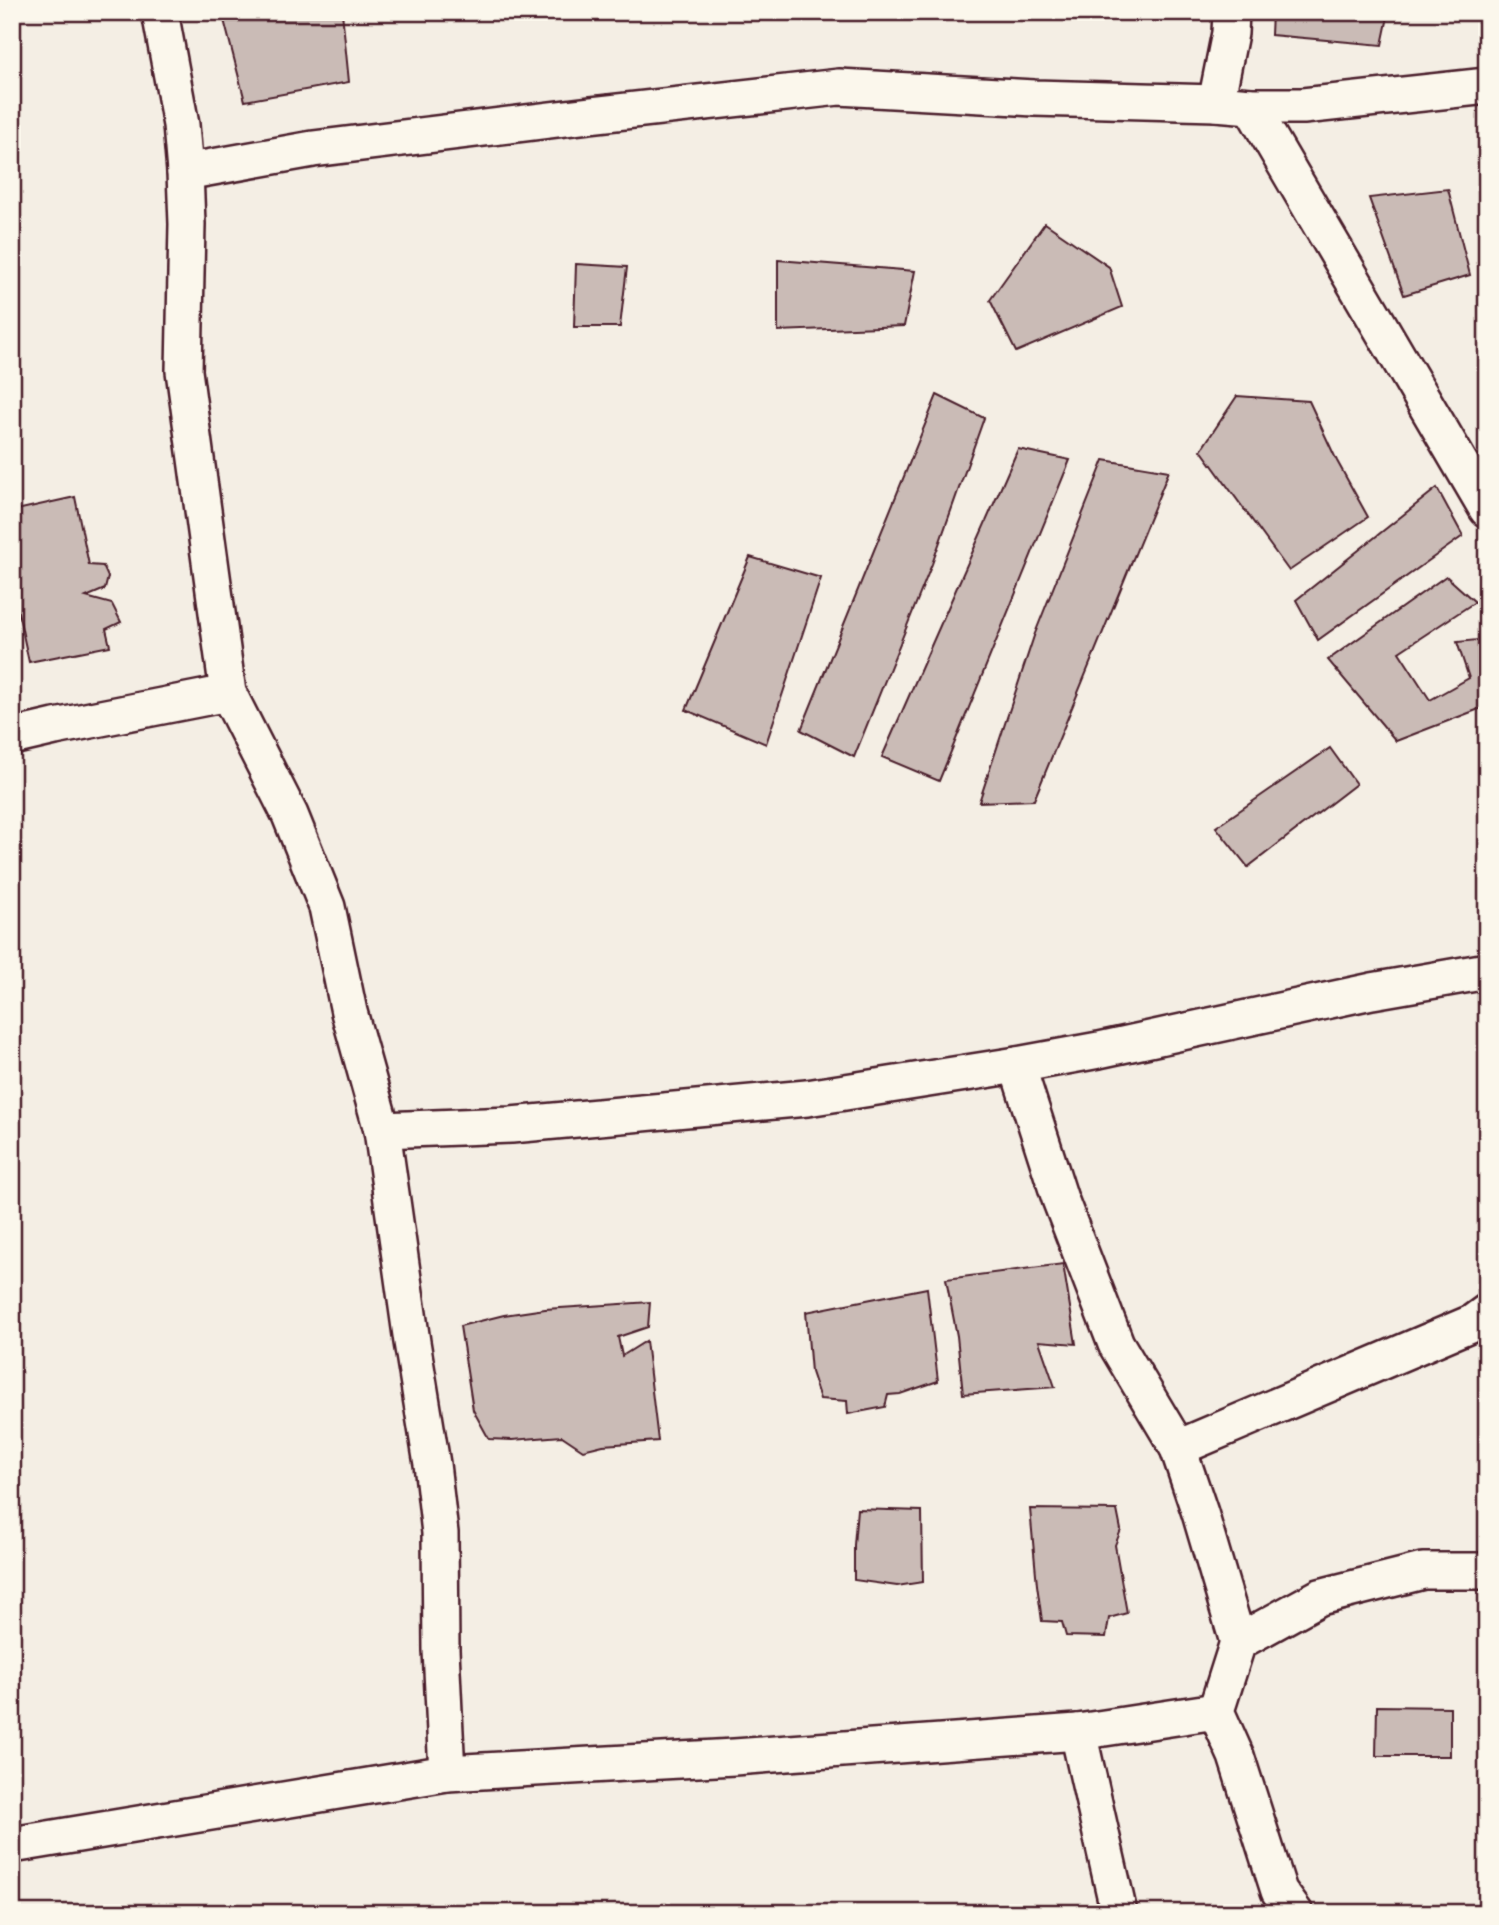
<svg xmlns="http://www.w3.org/2000/svg" width="1499" height="1925" viewBox="0 0 1499 1925" font-family="Delius,sans-serif">
<rect width="100%" height="100%" fill="#f4eee4"/>
<filter id="ink" filterUnits="userSpaceOnUse"><feTurbulence type="fractalNoise" baseFrequency=".0143" numOctaves="2"/><feDisplacementMap in="SourceGraphic" scale="14" xChannelSelector="R" yChannelSelector="G"/><feConvolveMatrix kernelMatrix="1 2 1 2 8 2 1 2 1" color-interpolation-filters="sRGB"/></filter>
<g filter="url(#ink)">
<g fill="#cabbb6" stroke="#4a1f2b" stroke-width="2">
<polygon points="222,12 342,12 349,82 245,101"/>
<polygon points="1272,12 1389,12 1382,45 1271,35"/>
<polygon points="1448,189 1470,275 1404,295 1369,198"/>
<polygon points="1045,223 1109,267 1122,307 1016,352 990,300"/>
<polygon points="778,260 915,271 904,326 778,331"/>
<polygon points="576,264 627,267 620,327 574,327"/>
<polygon points="937,395 984,418 932,564 854,757 801,730"/>
<polygon points="1237,396 1309,401 1337,461 1368,517 1289,571 1201,450"/>
<polygon points="1018,449 1070,460 939,781 882,757"/>
<polygon points="1104,460 1169,471 1034,800 979,802 1034,636"/>
<polygon points="1437,488 1463,536 1318,640 1296,600"/>
<polygon points="75,497 89,565 103,566 108,577 105,589 86,597 112,604 121,622 106,629 110,646 29,662 12,584 12,511"/>
<polygon points="750,557 821,578 766,744 686,710"/>
<polygon points="1446,576 1475,602 1399,652 1430,700 1469,678 1457,642 1487,639 1487,706 1396,741 1328,660"/>
<polygon points="1330,748 1356,784 1248,867 1216,827"/>
<polygon points="1063,1264 1076,1344 1039,1341 1055,1387 963,1394 957,1336 946,1279"/>
<polygon points="927,1288 938,1381 900,1394 888,1395 885,1407 848,1414 847,1401 820,1399 811,1372 806,1312"/>
<polygon points="650,1302 648,1327 618,1337 622,1356 646,1341 658,1441 603,1445 583,1450 562,1436 512,1440 489,1439 473,1410 460,1326 504,1315 545,1309"/>
<polygon points="857,1509 922,1511 923,1582 897,1586 854,1580 854,1545"/>
<polygon points="1030,1509 1117,1510 1121,1530 1115,1545 1127,1613 1109,1618 1106,1637 1066,1636 1062,1622 1042,1621 1037,1585"/>
<polygon points="1377,1706 1450,1707 1450,1756 1376,1756"/>
</g>
<g fill="none" stroke-linecap="round" stroke-linejoin="round">
<defs>
<g id="street">
<polyline points="160,12 181,125 185,172 187,224 184,371 228,693 290,815 327,907 349,1012 382,1130 412,1342 432,1464 440,1533 441,1650 447,1773"/>
<polyline points="1216,103 1230,33 1231,12"/>
<polyline points="1251,106 1487,509"/>
<polyline points="185,172 313,149 590,115 839,87 1034,98 1216,103 1251,106 1303,106 1487,86"/>
<polyline points="12,737 55,727 228,693"/>
<polyline points="1017,1065 1060,1199 1116,1344 1178,1448 1200,1513 1238,1642"/>
<polyline points="382,1130 511,1125 807,1098 1017,1065 1099,1050 1372,991 1487,971"/>
<polyline points="1178,1448 1472,1323 1487,1312"/>
<polyline points="1078,1732 1119,1913"/>
<polyline points="12,1845 447,1773 734,1757 1078,1732 1216,1711"/>
<polyline points="1295,1913 1279,1891 1236,1756 1216,1711 1238,1642 1320,1597 1423,1571 1487,1571"/>
</g>
</defs>
<use href="#street" stroke="#4a1f2b" stroke-width="40"/>
<use href="#street" stroke="#fbf7ec" stroke-width="35"/>
</g>
</g>
<rect width="1499" height="1925" fill="none" stroke="#fbf7ec" stroke-width="42"/>
<rect x="21" y="21" width="1457" height="1883" fill="none" stroke="#4a1f2b" stroke-width="2.5" filter="url(#ink)"/>
</svg>
